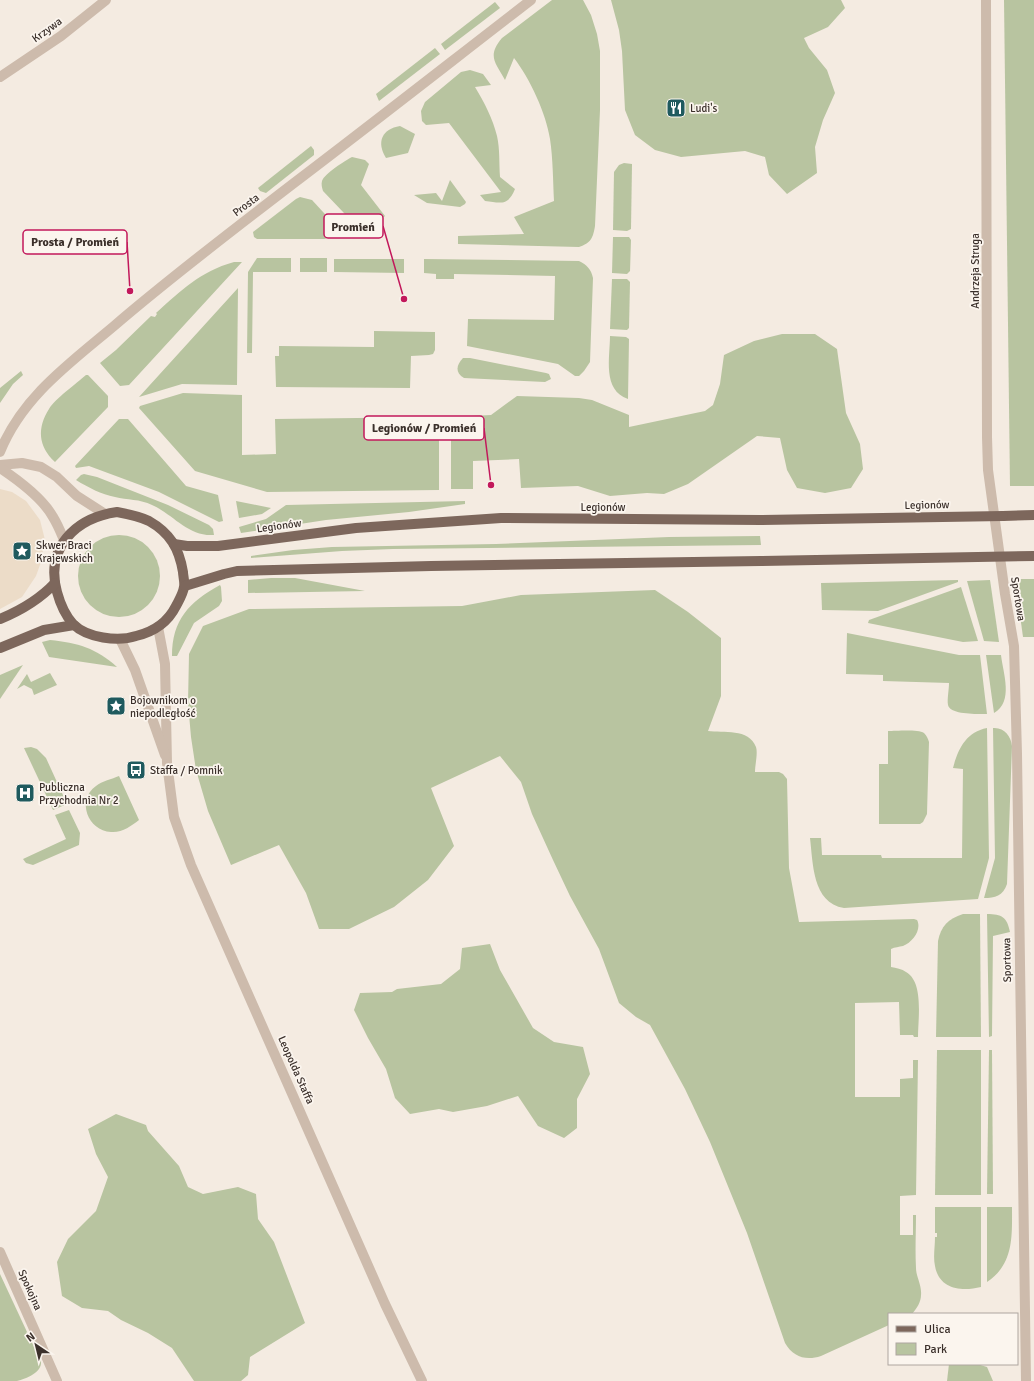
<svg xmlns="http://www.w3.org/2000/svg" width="1034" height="1381" viewBox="0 0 1034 1381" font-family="Signika,sans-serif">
<rect width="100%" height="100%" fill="#f4ebe1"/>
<g fill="#b8c4a0">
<path d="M 552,0 L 583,0 L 591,15 L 597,34 L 600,51 L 600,110 L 595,226 C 593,238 591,243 579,247 L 458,244 L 458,236 L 524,234 L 514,217 L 554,201 C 553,181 553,159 550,139 C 546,113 530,79 514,58 L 505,80 C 495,62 487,56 502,38 Z"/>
<polygon points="611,0 841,0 845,8 828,27 804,38 809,48 827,70 835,93 823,120 815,147 817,173 787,194 769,175 765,157 745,151 681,157 655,150 635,135 625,110 622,51 619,30"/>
<polygon points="1004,0 1034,0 1034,486 1010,486"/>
<polygon points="495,2 500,8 445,50 441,44"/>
<polygon points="435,48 440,54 379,101 376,94"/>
<path d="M 470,70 L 483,74 L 491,85 L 475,87 C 484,102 493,119 497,136 C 500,149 499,163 500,177 L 515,189 C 508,206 501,203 485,201 L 480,195 L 501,192 L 449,123 L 426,125 L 422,121 L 421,111 L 425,102 L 461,72 Z"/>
<path d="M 400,126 L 415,134 L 408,153 L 386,158 C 376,142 382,129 400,126 Z"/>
<polygon points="311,146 314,150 314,155 266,193 260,191 258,188"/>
<path d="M 352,157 L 365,160 L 369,164 L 361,185 L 385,216 L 364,234 L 323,191 C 322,188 321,184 322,181 C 325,173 345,161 352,157 Z"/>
<polygon points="624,163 632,164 631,229 627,231 613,230 614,172 619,165"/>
<polygon points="450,180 466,202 465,204 460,207 427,203 414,195 436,193 442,201"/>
<path d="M 300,197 L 312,200 L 335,225 C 336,233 331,236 325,239 L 257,239 L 254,237 L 253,232 L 296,199 Z"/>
<polygon points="613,237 629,237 631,240 630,271 627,274 612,273"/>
<polygon points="257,258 291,258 291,272 253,272 252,353 247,353 248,272"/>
<rect x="300" y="258" width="27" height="14"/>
<polygon points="334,259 404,259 404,273 334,272"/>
<path d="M 424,259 L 579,261 C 587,265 591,269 593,278 L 590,362 L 584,371 L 579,376 L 575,376 L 558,364 L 467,346 L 468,319 L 554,320 L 555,276 L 454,274 L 454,279 L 436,279 L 436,274 L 424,273 Z"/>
<path d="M 234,262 L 242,262 L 129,385 L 120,386 L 100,363 L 116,350 L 151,316 L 155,317 L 157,314 L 156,313 C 182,290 199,272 234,262 Z"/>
<polygon points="612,279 627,279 630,282 629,328 627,330 610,329"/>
<polygon points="238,288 237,385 182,384 139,397"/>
<polygon points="374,331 435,332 435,350 433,354 429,355 411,356 410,388 276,387 275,356 279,356 279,346 374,347"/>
<polygon points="782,334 815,334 837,349 846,413 860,444 863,469 851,488 825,493 797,488 787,470 780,438 757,436 688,484 664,494 647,493 610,496 578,486 521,488 519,459 473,461 473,489 451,489 451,417 491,415 517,396 579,398 592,400 629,415 629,427 705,411 713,405 720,384 724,355 754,341"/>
<path d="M 610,336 L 626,337 L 629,339 L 628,399 C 602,390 610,357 610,336 Z"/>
<path d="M 463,358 L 470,358 L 546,373 L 549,374 L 551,379 L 545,382 L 464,378 C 455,373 456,365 463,358 Z"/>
<polygon points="21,371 23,375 13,384 0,403 0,388"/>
<path d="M 86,375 L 88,375 L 108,396 L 108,407 L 55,462 C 38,446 37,428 49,409 C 55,399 77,383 86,375 Z"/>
<polygon points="183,393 242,395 242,455 276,454 275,419 439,417 439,490 267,492 195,471 139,408 140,406"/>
<polygon points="119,419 128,419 186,486 218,495 223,521 219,522 159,492 89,466 76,468 75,466"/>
<path d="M 84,474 L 97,477 L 168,505 L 209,525 L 213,529 L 214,535 C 188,537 173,514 152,505 C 140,499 127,500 115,497 C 101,494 89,488 76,480 L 81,475 Z"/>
<polygon points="236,501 271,508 262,514 239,518"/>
<polygon points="465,501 465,504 409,512 326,520 241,533 239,527 266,519 286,505"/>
<circle cx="119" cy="576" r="41"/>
<polygon points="760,536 761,545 393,549 342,551 251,558 251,556 293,550 332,547 496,544 669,537"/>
<polygon points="271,578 295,578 365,591 248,593 248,580"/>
<polygon points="1015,579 1034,579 1034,637 1023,637"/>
<polygon points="958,580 958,582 878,611 822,610 821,583"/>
<polygon points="990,580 999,642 984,641 967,581"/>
<path d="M 220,585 L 221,587 L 222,601 L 219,606 L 194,623 L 177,656 L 172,656 C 172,620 189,602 220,585 Z"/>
<polygon points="961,587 978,641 963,642 868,623 869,620"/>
<path d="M 655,590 L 688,612 L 721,638 L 721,696 L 708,731 C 723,733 749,728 756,747 C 758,753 755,765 755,772 L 779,772 L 783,774 L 787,779 L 789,868 L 799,922 L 914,919 L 917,920 C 922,929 913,942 903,946 C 899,947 895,947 891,949 L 891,967 C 896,968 902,969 906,972 C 924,982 918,1019 918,1037 L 914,1037 L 913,1035 L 900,1035 L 899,1002 L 855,1003 L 855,1097 L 900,1097 L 900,1079 L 913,1078 L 913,1060 L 918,1060 L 916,1195 L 900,1196 L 900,1235 L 913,1235 L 913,1215 L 916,1215 C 916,1232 915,1250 916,1268 C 916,1277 922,1285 921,1295 C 921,1302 917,1308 912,1314 L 889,1314 L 889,1325 L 821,1356 C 806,1361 793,1357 785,1343 L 747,1233 L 710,1142 L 685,1089 L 650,1025 L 636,1017 L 619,1003 L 599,949 L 570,896 L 553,860 L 532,814 L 521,782 L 500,756 L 431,788 L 454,846 L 428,880 L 394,907 L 349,929 L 319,929 L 306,893 L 279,845 L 231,865 L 208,811 L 196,770 L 191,737 L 188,703 L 189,654 L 203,626 L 249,609 L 462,606 L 521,595 Z"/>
<path d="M 847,633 L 959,655 L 980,655 L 987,714 C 979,714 950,715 948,705 C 947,699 949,690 949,683 L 883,681 L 883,675 L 846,674 Z"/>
<path d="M 50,640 C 78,643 96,648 117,667 L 49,657 L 42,642 Z"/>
<path d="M 986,655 L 1001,655 C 1003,673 1014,702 994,713 Z"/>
<polygon points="23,665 0,699 0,675"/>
<polygon points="50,673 57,685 34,695 32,689 24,685 17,689 27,674 31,682"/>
<path d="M 987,728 L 989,858 L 978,899 L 844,908 C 812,903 813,862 810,838 L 821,838 L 822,855 L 881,855 L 882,858 L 962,858 L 963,769 L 953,768 C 958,749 966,732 987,728 Z"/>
<path d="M 993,728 C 1004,727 1011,736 1012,746 L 1007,884 C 1003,896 995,898 984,898 L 995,858 Z"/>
<path d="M 888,731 C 896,731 918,729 924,733 C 927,736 928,739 929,742 L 927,814 L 923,822 L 920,824 L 879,824 L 879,764 L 888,764 Z"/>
<polygon points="31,747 37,749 46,758 67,804 53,810 24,748"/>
<path d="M 119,776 L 139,820 C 131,826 122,833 111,832 C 88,831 76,800 96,786 C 102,781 112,779 119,776 Z"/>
<polygon points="69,810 80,833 79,845 33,865 26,863 23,859 66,839 55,815"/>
<path d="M 963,914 L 980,914 L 981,1037 L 936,1037 L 938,941 C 941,926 948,919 963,914 Z"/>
<path d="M 987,914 C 1002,914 1007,917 1010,932 L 993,936 L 992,1036 L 989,1037 Z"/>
<polygon points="490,944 500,970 533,1028 554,1042 583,1047 590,1074 577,1099 577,1128 564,1138 538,1126 518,1096 487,1106 453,1112 439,1109 410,1114 395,1098 386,1069 368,1038 354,1010 360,993 392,992 397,989 441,984 460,969 462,948"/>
<polygon points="937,1050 981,1050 981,1195 935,1195"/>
<polygon points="989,1050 992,1050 993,1194 987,1194"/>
<polygon points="116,1114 146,1125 148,1131 179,1166 188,1187 203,1194 238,1187 256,1194 258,1219 274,1242 305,1323 250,1357 248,1375 241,1381 194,1381 172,1348 148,1333 121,1320 108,1311 82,1308 62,1296 57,1262 68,1239 96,1211 108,1177 96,1154 88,1129"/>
<path d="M 935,1207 L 981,1207 L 981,1287 C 961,1292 939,1289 935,1266 C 933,1257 935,1247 935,1237 L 937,1237 L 937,1233 L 935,1233 Z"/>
<path d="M 987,1207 L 1012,1207 C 1012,1236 1014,1264 987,1282 Z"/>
<path d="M 0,1274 L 41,1362 C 42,1372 26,1379 17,1381 C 12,1381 5,1381 0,1381 Z"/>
<polygon points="949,1364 977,1364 987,1367 993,1381 947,1381"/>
</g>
<polygon fill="#ecdcc8" points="0,489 12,492 26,501 40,520 45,540 41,562 36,576 22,597 0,609"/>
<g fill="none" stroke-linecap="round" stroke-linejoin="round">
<g stroke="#cdbbac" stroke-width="10">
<polyline points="986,0 987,437 988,470 1005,594 1014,646 1017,754 1026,1381"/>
<polyline points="0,77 61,36 106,0"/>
<path d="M 0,452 C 22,397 70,363 114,326 C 172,276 233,230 294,183 C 373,123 452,61 531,0"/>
<polyline points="0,465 22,463 41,467 57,477 77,496 105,514"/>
<path d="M 0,468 C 18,480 43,499 53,517 C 58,525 61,533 64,540"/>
<polyline points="158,627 165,664 167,763 174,817 191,865 385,1304 422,1381"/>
<polyline points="120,639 135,670 165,755"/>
<polyline points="0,1252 57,1381"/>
</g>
<g stroke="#7d675c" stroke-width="10">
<path d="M 117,512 C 128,514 139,516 149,521 C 170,533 179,548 183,572 C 183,576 185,582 184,587 C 183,594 179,600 176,606 C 168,622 153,632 136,636 C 118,642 87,638 73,624 C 65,615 60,603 57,592 C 45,548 75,518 117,512 Z"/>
<polyline points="1003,516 1034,515"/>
<polyline points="174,544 187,546 218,546 356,528 501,518 760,520"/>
<polyline points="185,586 224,574 237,571 431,566 761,561"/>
<path d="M 0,619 C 22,610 39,600 55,583"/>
<polyline points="0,648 44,630 74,625"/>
</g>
<g stroke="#7d675c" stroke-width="10">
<polyline points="760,520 1003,516"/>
<polyline points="761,561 1034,556"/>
</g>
</g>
<defs>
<symbol id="restaurant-square" viewBox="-11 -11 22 22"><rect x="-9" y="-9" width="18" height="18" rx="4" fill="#1f5a5e" stroke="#fbf5ee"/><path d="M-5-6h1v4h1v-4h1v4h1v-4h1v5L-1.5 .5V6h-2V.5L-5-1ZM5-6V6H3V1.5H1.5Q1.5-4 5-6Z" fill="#fff"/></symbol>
<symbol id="sight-square" viewBox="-11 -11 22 22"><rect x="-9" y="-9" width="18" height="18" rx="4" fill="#1f5a5e" stroke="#fbf5ee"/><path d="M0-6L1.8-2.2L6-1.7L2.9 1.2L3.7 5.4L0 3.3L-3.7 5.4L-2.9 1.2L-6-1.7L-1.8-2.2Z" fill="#fff"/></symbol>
<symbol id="bus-square" viewBox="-11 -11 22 22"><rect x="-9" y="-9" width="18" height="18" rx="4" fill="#1f5a5e" stroke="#fbf5ee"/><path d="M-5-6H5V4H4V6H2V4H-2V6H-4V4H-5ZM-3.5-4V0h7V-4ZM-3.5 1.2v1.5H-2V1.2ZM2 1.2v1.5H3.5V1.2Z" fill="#fff"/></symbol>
<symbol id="hospital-square" viewBox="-11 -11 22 22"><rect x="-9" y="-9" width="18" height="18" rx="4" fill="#1f5a5e" stroke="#fbf5ee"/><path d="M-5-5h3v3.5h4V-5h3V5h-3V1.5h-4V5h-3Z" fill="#fff"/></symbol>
</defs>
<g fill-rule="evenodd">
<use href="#restaurant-square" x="665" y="97" width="22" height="22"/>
<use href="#sight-square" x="11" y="540" width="22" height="22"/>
<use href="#sight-square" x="105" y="695" width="22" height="22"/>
<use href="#bus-square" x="125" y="759" width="22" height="22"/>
<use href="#hospital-square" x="14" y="782" width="22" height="22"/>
</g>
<g text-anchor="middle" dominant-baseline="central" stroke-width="3.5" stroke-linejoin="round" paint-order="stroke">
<g font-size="11" fill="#3b302b" stroke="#fbf5ee">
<text transform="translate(47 30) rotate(-36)">Krzywa</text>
<text transform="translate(246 205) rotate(-37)">Prosta</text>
<text transform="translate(975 271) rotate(-90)">Andrzeja Struga</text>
<text transform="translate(927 505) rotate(-1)">Legionów</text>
<text x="603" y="507">Legionów</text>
<text transform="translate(279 526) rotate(-8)">Legionów</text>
<text transform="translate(1018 599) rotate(81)">Sportowa</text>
<text transform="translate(1007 960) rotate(-91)">Sportowa</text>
<text transform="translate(296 1070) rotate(66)">Leopolda Staffa</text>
<text transform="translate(30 1290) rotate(66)">Spokojna</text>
</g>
<g font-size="11" fill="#3b302b" stroke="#fbf5ee" text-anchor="start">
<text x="690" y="108">Ludi's</text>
<text x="36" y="545">Skwer Braci<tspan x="36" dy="13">Krajewskich</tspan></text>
<text x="130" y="700">Bojownikom o<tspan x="130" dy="13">niepodległość</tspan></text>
<text x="150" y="770">Staffa / Pomnik</text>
<text x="39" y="787">Publiczna<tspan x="39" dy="13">Przychodnia Nr 2</tspan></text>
</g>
</g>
<path fill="none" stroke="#c2185b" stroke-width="1.5" d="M404 299L383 226M130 291L127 242M491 485L484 428"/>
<g fill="#c2185b" stroke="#fbf5ee" stroke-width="1.5">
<circle cx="404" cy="299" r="4"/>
<circle cx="130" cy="291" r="4"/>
<circle cx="491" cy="485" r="4"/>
</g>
<g fill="#fbf5ee" stroke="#c2185b" stroke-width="1.5">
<rect x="324" y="214" width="59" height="24" rx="4"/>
<rect x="23" y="230" width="104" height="24" rx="4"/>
<rect x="364" y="416" width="120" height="24" rx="4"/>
</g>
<g font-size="12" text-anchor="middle" font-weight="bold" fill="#3b302b">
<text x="353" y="231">Promień</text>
<text x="75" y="246">Prosta / Promień</text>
<text x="424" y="432">Legionów / Promień</text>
</g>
<rect x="888" y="1313" width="130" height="52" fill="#fbf5ee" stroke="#aea6a0"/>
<rect x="896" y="1326" width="20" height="6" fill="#7d675c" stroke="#aea6a0"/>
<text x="924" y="1333" font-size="12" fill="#3b302b">Ulica</text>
<rect x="896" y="1343" width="20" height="12" fill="#b8c4a0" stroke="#aea6a0"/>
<text x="924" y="1353" font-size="12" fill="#3b302b">Park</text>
<g transform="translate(36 1345) rotate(325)" stroke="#fbf5ee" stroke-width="3" paint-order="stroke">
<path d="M0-3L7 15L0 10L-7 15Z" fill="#3b302b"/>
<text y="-6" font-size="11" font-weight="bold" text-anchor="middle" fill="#3b302b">N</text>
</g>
</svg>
